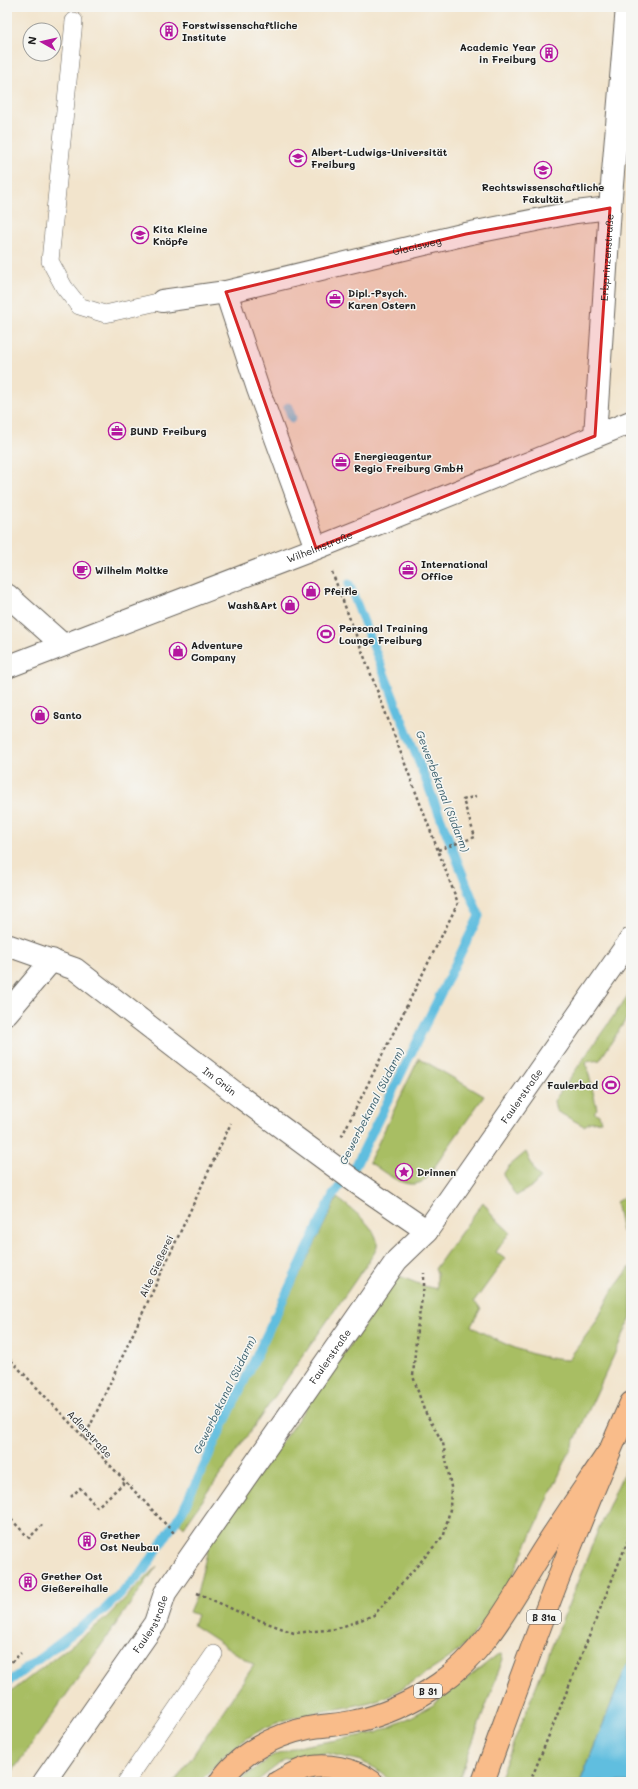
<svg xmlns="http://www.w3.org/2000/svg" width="638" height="1789" viewBox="0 0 638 1789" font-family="Mali,sans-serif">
<rect width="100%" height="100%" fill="#f6f6f2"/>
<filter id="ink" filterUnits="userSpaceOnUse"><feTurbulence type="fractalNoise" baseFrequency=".025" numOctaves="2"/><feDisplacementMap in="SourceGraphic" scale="8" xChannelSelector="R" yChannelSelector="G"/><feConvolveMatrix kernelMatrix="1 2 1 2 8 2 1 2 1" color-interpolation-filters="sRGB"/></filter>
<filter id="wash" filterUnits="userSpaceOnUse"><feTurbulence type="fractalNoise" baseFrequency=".012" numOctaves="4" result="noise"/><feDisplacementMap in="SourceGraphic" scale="16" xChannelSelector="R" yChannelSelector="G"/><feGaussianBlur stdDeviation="0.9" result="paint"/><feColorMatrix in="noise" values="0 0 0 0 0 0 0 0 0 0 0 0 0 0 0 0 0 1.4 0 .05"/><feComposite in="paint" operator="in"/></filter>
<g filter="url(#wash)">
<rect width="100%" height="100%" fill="#f2e4cc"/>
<g fill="#a8be63" stroke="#626d40">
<polygon points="631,991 631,1004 626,1005 628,1016 600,1060 586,1062 597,1109 594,1112 599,1115 601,1121 590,1122 584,1126 556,1111 554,1101"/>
<path d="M 419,1058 L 484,1096 L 426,1179 C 408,1194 385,1172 369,1162 Z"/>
<polygon points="526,1152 534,1170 540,1178 534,1185 516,1196 503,1175 508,1167"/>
<polygon points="631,1193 631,1225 622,1232 616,1202"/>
<path d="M 337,1198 C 349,1207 380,1229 377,1246 C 377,1249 374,1253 373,1255 L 184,1527 L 179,1522 Z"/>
<path d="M 483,1202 L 494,1217 L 510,1232 L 496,1252 L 505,1259 L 474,1302 L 481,1308 L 471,1326 C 502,1344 532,1358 568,1360 L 596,1322 L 611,1293 L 631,1266 L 631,1318 L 508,1586 C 493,1608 479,1630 460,1649 C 447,1661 430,1671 415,1680 C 404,1687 392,1695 380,1699 C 353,1708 324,1710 297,1717 C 256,1726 226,1751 200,1782 L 175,1782 L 254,1665 L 193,1625 L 197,1615 L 189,1612 L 197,1593 L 209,1545 L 399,1276 L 424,1286 L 437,1289 L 437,1273 L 435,1269 Z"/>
<polygon points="631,1457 631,1657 580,1782 498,1782 600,1525"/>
<polygon points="157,1566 7,1779 7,1695 105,1619"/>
<polygon points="501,1654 503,1659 458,1782 393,1782 379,1771 361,1761 326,1753 284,1760 256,1782 239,1782 267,1759 296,1747 376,1733 409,1718 433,1705 497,1655"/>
</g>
<polygon fill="#61bedf" stroke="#3e6d7e" points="631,1657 631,1782 580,1782 623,1674"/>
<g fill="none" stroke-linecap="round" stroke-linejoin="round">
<g stroke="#61bedf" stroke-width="9">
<polyline points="288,407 292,418"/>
<polyline points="7,1683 106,1608 144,1570 183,1510 333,1195 356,1165 479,916 349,584"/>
</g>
</g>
</g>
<g filter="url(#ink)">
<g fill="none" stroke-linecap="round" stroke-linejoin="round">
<defs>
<g id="lane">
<polyline points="74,21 50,261 64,287 79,306 105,314 162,301"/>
<polyline points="126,1782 214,1654"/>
</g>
<g id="street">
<polyline points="226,292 258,389 316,548"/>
<path id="s1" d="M 162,301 L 226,292 L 466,234 L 576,212 L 610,208"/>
<path id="s2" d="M 595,436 L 610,208 L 627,7"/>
<polyline points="7,595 63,645"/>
<path id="s3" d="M 7,667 L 322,546 L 631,422"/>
<path id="s4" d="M 7,945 L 75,969 L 243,1099 L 357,1183 L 427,1231"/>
<polyline points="7,1013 52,960"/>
<path id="s5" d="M 44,1782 L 155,1623 L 165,1593 L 397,1260 L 427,1231 L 631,939"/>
</g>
<g id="highway">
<path d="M 220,1782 C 239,1753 275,1735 308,1728 C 324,1725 341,1725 356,1721 C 386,1715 414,1701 439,1684 C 489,1650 515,1593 547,1544 C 567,1513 588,1483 608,1453"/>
<path d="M 278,1782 C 286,1778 295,1772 304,1769 C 325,1762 355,1769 372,1782"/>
<path d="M 483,1782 C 529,1655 575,1527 631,1403"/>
</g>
</defs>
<use href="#lane" stroke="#67625a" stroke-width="18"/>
<use href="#street" stroke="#67625a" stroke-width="24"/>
<use href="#highway" stroke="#67625a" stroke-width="24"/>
<g stroke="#67625a" stroke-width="2.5" stroke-dasharray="3 3" stroke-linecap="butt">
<polyline points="332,572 458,903 341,1138"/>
<polyline points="438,850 475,837 463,800 476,796"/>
<polyline points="7,1356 174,1533"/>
<polyline points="84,1439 231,1123"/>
<polyline points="71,1497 80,1488 97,1507 125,1482"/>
<polyline points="7,1515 29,1538 42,1525"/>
<polyline points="197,1593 243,1614 294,1633 336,1629 374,1615 444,1535 450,1509 451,1487 443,1443 424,1410 413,1376 417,1329 424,1286 424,1273"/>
<polyline points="7,1666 21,1653"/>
<polyline points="530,1782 631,1533"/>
</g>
<use href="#lane" stroke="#fff" stroke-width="17"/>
<use href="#street" stroke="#fff" stroke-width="22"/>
<use href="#highway" stroke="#f9bc8a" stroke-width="22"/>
</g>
</g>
<path fill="#d62828" fill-opacity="0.2" stroke="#d62828" stroke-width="3" stroke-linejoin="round" d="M 610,208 L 595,436 L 316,548 L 226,292 L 466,234 Z"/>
<defs>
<symbol id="building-ring" viewBox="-11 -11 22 22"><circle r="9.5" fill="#f6f6f2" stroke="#b5179e" stroke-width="1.5"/><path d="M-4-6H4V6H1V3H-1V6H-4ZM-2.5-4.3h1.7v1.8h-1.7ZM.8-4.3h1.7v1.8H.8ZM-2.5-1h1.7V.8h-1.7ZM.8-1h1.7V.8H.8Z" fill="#b5179e"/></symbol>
<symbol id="university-ring" viewBox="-11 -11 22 22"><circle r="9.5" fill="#f6f6f2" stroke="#b5179e" stroke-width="1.5"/><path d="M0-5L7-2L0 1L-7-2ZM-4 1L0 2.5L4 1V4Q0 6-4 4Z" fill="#b5179e"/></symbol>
<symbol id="school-ring" viewBox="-11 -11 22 22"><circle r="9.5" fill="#f6f6f2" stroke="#b5179e" stroke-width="1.5"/><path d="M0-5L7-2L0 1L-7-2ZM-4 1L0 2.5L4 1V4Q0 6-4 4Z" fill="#b5179e"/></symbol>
<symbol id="office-ring" viewBox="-11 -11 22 22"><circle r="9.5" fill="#f6f6f2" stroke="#b5179e" stroke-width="1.5"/><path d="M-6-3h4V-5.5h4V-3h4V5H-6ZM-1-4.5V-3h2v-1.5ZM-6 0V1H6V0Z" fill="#b5179e"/></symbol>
<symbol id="cafe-ring" viewBox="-11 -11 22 22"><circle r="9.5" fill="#f6f6f2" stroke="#b5179e" stroke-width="1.5"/><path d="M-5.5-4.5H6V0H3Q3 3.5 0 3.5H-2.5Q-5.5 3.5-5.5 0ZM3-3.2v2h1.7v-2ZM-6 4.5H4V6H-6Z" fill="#b5179e"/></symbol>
<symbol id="shop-ring" viewBox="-11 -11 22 22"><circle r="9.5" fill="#f6f6f2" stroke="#b5179e" stroke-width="1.5"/><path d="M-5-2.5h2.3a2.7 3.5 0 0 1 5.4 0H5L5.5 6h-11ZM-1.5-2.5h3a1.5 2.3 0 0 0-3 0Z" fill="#b5179e"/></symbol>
<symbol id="stadium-ring" viewBox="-11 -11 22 22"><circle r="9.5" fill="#f6f6f2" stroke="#b5179e" stroke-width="1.5"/><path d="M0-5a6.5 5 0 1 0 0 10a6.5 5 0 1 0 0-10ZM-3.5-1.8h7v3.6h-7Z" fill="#b5179e"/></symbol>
<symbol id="sight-ring" viewBox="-11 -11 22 22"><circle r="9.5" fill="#f6f6f2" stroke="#b5179e" stroke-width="1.5"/><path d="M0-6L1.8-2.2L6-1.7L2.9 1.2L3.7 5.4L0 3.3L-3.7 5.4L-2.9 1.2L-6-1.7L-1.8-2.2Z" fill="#b5179e"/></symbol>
</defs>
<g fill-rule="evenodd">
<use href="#building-ring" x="159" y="21" width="20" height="20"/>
<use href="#building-ring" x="539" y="43" width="20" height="20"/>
<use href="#university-ring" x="288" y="148" width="20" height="20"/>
<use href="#university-ring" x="533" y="160" width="20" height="20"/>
<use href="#school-ring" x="130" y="225" width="20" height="20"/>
<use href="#office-ring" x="325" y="289" width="20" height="20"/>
<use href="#office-ring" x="107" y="421" width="20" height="20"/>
<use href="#office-ring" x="331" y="452" width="20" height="20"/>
<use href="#cafe-ring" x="72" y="560" width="20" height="20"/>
<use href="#office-ring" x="398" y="560" width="20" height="20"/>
<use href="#shop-ring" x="301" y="581" width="20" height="20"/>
<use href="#shop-ring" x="280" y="595" width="20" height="20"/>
<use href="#stadium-ring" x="316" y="624" width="20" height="20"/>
<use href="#shop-ring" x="168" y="641" width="20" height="20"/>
<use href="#shop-ring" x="30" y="705" width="20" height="20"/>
<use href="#stadium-ring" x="601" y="1075" width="20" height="20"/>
<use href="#sight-ring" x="394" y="1162" width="20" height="20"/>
<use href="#building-ring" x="77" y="1531" width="20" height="20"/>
<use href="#building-ring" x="18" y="1572" width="20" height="20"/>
</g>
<g text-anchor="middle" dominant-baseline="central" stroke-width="3" stroke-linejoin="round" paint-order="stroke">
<g fill="#f6f6f2" stroke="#5d5d5c" stroke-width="1">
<rect x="527" y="1610" width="34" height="14" rx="3"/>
<rect x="414" y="1684" width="28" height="14" rx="3"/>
</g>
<g font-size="9" font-weight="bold" fill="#1c1c1c">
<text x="544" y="1617">B 31a</text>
<text x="428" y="1691">B 31</text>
</g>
<g font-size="10" font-weight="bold" fill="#1c1c1c" stroke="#f6f6f2" text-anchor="start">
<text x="182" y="25">Forstwissenschaftliche<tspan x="182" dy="12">Institute</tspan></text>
<text x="536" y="47" text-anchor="end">Academic Year<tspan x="536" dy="12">in Freiburg</tspan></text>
<text x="311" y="152">Albert-Ludwigs-Universität<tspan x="311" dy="12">Freiburg</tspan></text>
<text x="543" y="187" text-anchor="middle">Rechtswissenschaftliche<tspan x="543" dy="12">Fakultät</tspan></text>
<text x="153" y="229">Kita Kleine<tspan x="153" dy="12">Knöpfe</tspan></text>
<text x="348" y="293">Dipl.-Psych.<tspan x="348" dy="12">Karen Ostern</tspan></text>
<text x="130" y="431">BUND Freiburg</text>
<text x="354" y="456">Energieagentur<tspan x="354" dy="12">Regio Freiburg GmbH</tspan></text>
<text x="421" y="564">International<tspan x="421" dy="12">Office</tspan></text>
<text x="95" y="570">Wilhelm Moltke</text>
<text x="324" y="591">Pfeifle</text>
<text x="277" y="605" text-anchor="end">Wash&amp;Art</text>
<text x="339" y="628">Personal Training<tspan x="339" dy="12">Lounge Freiburg</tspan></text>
<text x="191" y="645">Adventure<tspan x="191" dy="12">Company</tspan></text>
<text x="53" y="715">Santo</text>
<text x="598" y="1085" text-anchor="end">Faulerbad</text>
<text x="417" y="1172">Drinnen</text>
<text x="100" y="1535">Grether<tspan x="100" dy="12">Ost Neubau</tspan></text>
<text x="41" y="1576">Grether Ost<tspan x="41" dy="12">Gießereihalle</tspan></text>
</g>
<g font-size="10" fill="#1c1c1c" stroke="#f6f6f2">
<text stroke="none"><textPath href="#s1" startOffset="261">Glacisweg</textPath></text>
<text stroke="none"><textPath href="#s2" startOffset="179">Erbprinzenstraße</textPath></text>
<text stroke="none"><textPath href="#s3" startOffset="335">Wilhelmstraße</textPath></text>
<text stroke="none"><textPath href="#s4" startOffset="255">Im Grün</textPath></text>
<text stroke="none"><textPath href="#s5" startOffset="838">Faulerstraße</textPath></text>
<text transform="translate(156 1266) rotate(-65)">Alte Gießerei</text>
<text stroke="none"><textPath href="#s5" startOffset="514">Faulerstraße</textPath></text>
<text transform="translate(90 1434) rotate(47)">Adlerstraße</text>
<text stroke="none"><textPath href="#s5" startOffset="191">Faulerstraße</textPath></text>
</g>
<g font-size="11" font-style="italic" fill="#385d6a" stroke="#f6f6f2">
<text transform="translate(443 791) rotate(69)">Gewerbekanal (Südarm)</text>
<text transform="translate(371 1106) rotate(-63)">Gewerbekanal (Südarm)</text>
<text transform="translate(224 1395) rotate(-64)">Gewerbekanal (Südarm)</text>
</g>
</g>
<rect width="638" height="1789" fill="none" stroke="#f6f6f2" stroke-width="24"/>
<g transform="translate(42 42) rotate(278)"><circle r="19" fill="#f6f6f2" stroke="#9f9f9c"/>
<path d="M0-3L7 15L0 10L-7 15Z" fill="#b5179e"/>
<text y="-6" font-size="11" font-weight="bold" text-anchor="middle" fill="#1c1c1c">N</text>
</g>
</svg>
